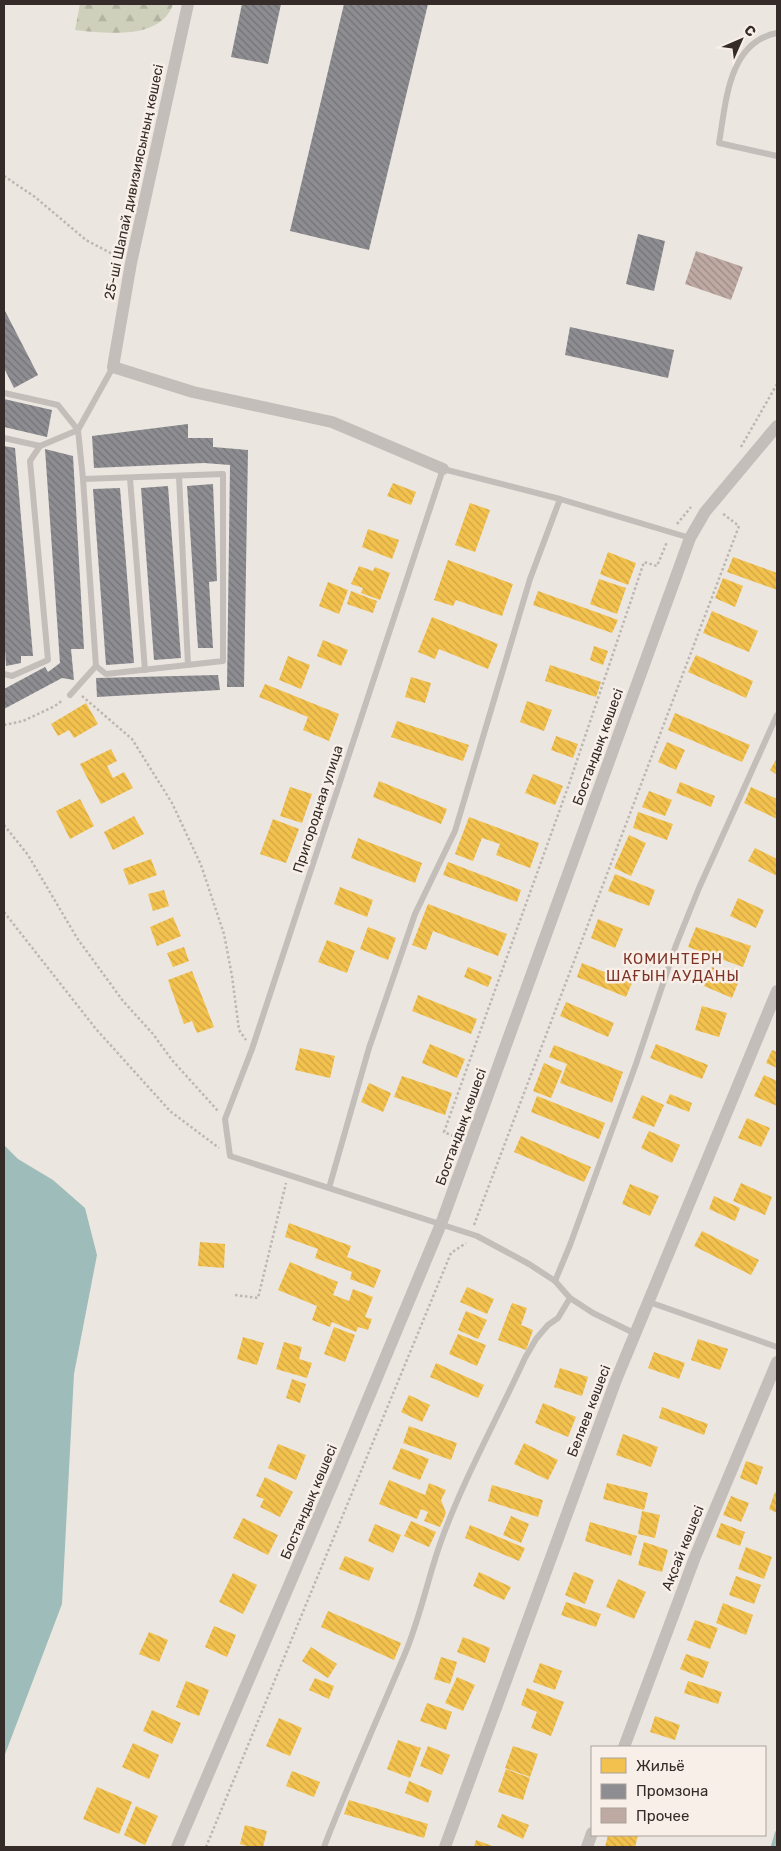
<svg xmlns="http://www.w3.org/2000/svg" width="781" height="1851" viewBox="0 0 781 1851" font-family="Rubik,sans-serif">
<defs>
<pattern id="forest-firs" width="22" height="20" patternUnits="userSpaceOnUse" patternTransform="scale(1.25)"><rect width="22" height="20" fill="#ced0bb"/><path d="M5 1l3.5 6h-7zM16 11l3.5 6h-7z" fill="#b2b3a1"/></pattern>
<pattern id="homes-back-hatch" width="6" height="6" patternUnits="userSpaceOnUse" patternTransform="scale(1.25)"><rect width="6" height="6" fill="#f2c14e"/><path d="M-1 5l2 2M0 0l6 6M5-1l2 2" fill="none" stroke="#d0a644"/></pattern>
<pattern id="industry-back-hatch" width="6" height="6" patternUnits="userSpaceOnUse" patternTransform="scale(1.25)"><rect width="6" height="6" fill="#8d8d92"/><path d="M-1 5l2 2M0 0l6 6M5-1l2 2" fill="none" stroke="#747377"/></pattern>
<pattern id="building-back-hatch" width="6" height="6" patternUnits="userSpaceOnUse" patternTransform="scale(1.25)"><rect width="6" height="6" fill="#bea9a3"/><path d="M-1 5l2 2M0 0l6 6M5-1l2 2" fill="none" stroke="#9b8a85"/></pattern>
</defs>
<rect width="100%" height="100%" fill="#ece6e0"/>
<path fill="url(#forest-firs)" d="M 80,4 L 173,4 C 161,41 104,33 75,30 Z"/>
<polygon fill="#9ebdba" points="4,1145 18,1159 53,1180 85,1208 97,1255 74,1374 62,1604 4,1757"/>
<g fill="url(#homes-back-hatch)">
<polygon points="393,483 416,492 411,505 387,496"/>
<polygon points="470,503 490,510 475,552 455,545"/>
<polygon points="368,529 399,540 392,559 362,547"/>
<polygon points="608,552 636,563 628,585 600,574"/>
<polygon points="733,557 777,573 777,590 727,572"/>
<polygon points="448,560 513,584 502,616 456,600 453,606 434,600"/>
<polygon points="359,566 373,571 375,567 390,573 380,600 361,593 363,588 351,584"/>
<polygon points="723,578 743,586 735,607 715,598"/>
<polygon points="599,579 626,588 617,614 590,604"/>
<polygon points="328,582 348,590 339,614 319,606"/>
<polygon points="351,591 377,601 373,613 347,604"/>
<polygon points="538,591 618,620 612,633 533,605"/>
<polygon points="712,611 758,631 749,652 703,633"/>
<polygon points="432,617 498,644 488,669 439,649 435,659 418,652"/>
<polygon points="323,640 348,650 341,666 317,656"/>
<polygon points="594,646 608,651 603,665 590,660"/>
<polygon points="696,655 753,681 746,698 688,672"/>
<polygon points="288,656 310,665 301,689 279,680"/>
<polygon points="550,665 601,682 596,697 545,681"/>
<polygon points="411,677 431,683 425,703 405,697"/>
<polygon points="265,684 339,714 329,741 303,730 308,717 259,697"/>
<polygon points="527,701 552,710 544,731 520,722"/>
<polygon points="86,703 98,724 74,738 69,730 58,736 51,724"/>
<polygon points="675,713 750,745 742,762 668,730"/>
<polygon points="397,721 469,745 463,761 391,737"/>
<polygon points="556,736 578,744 573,758 551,750"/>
<polygon points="667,742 685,750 676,770 658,762"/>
<polygon points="111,749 117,761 107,766 113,778 124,772 133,788 101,804 80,764"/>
<polygon points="777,758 777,775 770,770"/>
<polygon points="533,774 563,786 555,805 525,793"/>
<polygon points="379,781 447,809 441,824 373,797"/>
<polygon points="680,782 715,796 711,807 676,793"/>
<polygon points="290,787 312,794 302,823 280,816"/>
<polygon points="751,787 777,799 777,819 744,803"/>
<polygon points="649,791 672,800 665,816 642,807"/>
<polygon points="80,799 94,826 70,839 56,811"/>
<polygon points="638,812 673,824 667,840 633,828"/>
<polygon points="134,816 144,834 113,850 104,832"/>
<polygon points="469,817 539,843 530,868 496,855 500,844 482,838 473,861 455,854"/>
<polygon points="273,819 299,829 286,863 260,854"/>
<polygon points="629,835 646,843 631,876 614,868"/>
<polygon points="358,838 422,863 415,883 351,858"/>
<polygon points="755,848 777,859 777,876 748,861"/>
<polygon points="151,859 157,875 129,885 123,869"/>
<polygon points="448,862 521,890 517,902 443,875"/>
<polygon points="615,874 655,890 649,906 608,891"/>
<polygon points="340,887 373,900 367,917 334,904"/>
<polygon points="164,890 169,906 153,911 148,894"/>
<polygon points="738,898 764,910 756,928 730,916"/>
<polygon points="428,904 507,934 498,956 433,931 426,950 412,945"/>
<polygon points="173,917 181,936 157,946 150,927"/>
<polygon points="598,919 623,929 615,948 591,938"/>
<polygon points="368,927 396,938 388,960 360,949"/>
<polygon points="696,927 751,946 743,967 688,947"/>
<polygon points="327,940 355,951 347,973 318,962"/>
<polygon points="184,947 189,961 173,967 167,953"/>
<polygon points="582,963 632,983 626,997 577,977"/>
<polygon points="468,967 492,977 488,987 464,977"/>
<polygon points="712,967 740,978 732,998 704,986"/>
<polygon points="192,971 214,1027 197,1033 192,1021 184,1024 168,980"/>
<polygon points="418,995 477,1019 471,1034 412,1011"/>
<polygon points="566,1002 614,1023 608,1037 560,1016"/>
<polygon points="702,1006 727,1013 719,1037 695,1030"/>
<polygon points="430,1044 465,1059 457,1078 422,1063"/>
<polygon points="656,1044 708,1065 702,1079 650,1058"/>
<polygon points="554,1045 623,1072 612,1103 560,1083 567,1064 549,1057"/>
<polygon points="300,1048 335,1056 330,1078 295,1070"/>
<polygon points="772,1050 777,1052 777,1068 766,1063"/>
<polygon points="544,1063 562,1071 551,1098 533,1091"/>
<polygon points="764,1075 777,1081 777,1106 754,1096"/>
<polygon points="402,1076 452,1093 445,1115 394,1097"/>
<polygon points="369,1083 391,1093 383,1112 361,1102"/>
<polygon points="670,1094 692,1103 689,1112 666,1103"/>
<polygon points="642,1095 664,1105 654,1127 632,1118"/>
<polygon points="537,1096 605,1123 599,1139 531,1112"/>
<polygon points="747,1118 770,1128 761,1147 738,1138"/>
<polygon points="649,1131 680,1145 672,1163 641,1148"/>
<polygon points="521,1136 591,1167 584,1182 514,1152"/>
<polygon points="741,1183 772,1197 765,1215 733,1201"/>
<polygon points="630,1184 659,1196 650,1216 622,1204"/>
<polygon points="714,1196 740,1208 735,1221 709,1209"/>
<polygon points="289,1223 351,1246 347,1257 381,1270 374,1288 350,1279 352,1272 315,1258 318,1249 285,1237"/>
<polygon points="702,1231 759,1260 751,1275 694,1246"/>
<polygon points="200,1242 225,1244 224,1268 198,1266"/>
<polygon points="290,1262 338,1282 333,1295 336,1296 349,1301 353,1289 373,1297 365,1317 372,1319 368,1330 358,1327 356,1332 332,1322 330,1327 312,1320 317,1306 278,1290"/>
<polygon points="467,1287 494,1299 487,1314 460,1302"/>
<polygon points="512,1303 527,1308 521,1325 533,1330 526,1350 498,1340"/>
<polygon points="466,1311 487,1320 478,1339 458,1330"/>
<polygon points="334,1327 355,1335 345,1362 324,1354"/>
<polygon points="458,1334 486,1345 477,1366 449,1354"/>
<polygon points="243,1337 264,1343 257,1365 237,1359"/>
<polygon points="698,1339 728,1349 720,1370 691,1360"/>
<polygon points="284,1342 302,1347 299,1359 312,1363 307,1378 276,1369"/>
<polygon points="654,1352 685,1363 679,1379 648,1368"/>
<polygon points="436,1363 484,1385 478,1398 430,1377"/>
<polygon points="560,1368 588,1377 582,1396 554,1387"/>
<polygon points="292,1379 306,1384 300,1403 286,1398"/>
<polygon points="409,1395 430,1405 422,1422 401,1412"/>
<polygon points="543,1403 576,1417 568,1437 535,1423"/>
<polygon points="662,1407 708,1424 704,1435 659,1418"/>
<polygon points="409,1426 457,1443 451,1460 403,1443"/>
<polygon points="623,1434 658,1447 651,1467 616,1455"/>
<polygon points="524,1443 558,1460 548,1480 514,1464"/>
<polygon points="278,1444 306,1455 296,1480 268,1468"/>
<polygon points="401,1448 429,1459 420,1480 392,1469"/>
<polygon points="746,1461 763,1467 757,1485 740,1478"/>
<polygon points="265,1477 293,1492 280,1517 260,1507 264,1499 256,1496"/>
<polygon points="389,1480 425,1495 429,1483 446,1490 441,1500 446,1513 440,1527 424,1521 428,1512 421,1509 417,1519 379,1504"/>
<polygon points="607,1483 648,1493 644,1510 603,1499"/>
<polygon points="492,1485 543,1500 538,1517 488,1501"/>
<polygon points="775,1492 777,1493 777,1513 769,1509"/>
<polygon points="731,1496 749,1503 741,1522 723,1515"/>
<polygon points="642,1511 660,1515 655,1538 638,1534"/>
<polygon points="511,1516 529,1524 521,1543 503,1535"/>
<polygon points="243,1518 278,1535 268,1555 233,1538"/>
<polygon points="411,1521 436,1532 429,1547 404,1536"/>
<polygon points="590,1522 637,1536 631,1556 585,1541"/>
<polygon points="721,1523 745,1532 740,1546 716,1537"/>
<polygon points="375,1524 401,1535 393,1553 368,1541"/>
<polygon points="470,1525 525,1548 519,1561 465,1538"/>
<polygon points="644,1542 668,1550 662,1572 638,1565"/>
<polygon points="746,1547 772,1557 764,1579 738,1569"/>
<polygon points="345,1556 374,1568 369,1581 339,1569"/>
<polygon points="479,1572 511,1587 504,1600 473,1586"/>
<polygon points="574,1572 594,1580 585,1604 565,1595"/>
<polygon points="233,1573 257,1585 243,1614 219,1602"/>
<polygon points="736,1576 761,1585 754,1604 729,1595"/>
<polygon points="618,1579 646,1592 634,1619 606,1607"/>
<polygon points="566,1602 601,1614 596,1627 561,1615"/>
<polygon points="723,1603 753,1615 746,1635 716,1623"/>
<polygon points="328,1611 401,1643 394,1660 321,1627"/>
<polygon points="695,1620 718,1628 710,1649 687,1640"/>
<polygon points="214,1626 236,1635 227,1657 205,1647"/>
<polygon points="149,1632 168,1640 159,1662 139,1654"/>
<polygon points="463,1637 490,1648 485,1663 457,1652"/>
<polygon points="311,1647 337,1664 328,1678 302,1661"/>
<polygon points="686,1654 709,1662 703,1678 680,1669"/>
<polygon points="441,1657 457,1662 450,1684 434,1679"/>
<polygon points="540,1663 562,1671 555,1690 533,1682"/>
<polygon points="457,1677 475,1685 463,1711 445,1703"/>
<polygon points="315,1678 334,1686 329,1699 309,1690"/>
<polygon points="186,1681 209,1690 199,1716 176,1707"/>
<polygon points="688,1681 722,1692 718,1704 684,1693"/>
<polygon points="527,1688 564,1702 551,1736 531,1728 537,1712 521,1705"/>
<polygon points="427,1703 452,1712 446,1730 420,1721"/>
<polygon points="152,1710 181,1723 172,1744 143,1731"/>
<polygon points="655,1716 680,1725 675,1740 650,1732"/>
<polygon points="279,1718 302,1728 290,1756 266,1746"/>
<polygon points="398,1740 421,1748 410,1778 387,1769"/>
<polygon points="133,1743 159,1755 149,1779 122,1767"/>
<polygon points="428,1746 450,1755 442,1775 420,1766"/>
<polygon points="513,1746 538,1754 530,1777 505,1768"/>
<polygon points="506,1769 530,1778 523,1800 498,1792"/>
<polygon points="292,1771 320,1782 314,1797 286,1786"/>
<polygon points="409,1781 432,1791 428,1803 405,1793"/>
<polygon points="97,1787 132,1802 119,1834 83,1819"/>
<polygon points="349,1800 428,1824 424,1838 344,1814"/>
<polygon points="136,1806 158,1816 145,1845 124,1835"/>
<polygon points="502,1814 529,1825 523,1839 497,1827"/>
<polygon points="245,1825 267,1831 263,1847 250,1847 240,1844"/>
<polygon points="608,1835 638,1835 635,1847 605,1847"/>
<polygon points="476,1840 495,1847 474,1847"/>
</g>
<g fill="url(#industry-back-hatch)">
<polygon points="242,4 281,4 268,64 231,57"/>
<polygon points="344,4 428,4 369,250 290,231"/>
<polygon points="638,234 665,241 654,291 626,284"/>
<polygon points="4,309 38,375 14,388 4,368"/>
<polygon points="570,327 674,350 668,378 565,355"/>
<polygon points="4,399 52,410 47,437 4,427"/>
<polygon points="188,424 188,438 213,438 213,447 248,450 244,687 227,687 230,465 204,463 94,468 92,436"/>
<polygon points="4,446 15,448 33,656 21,656 21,663 6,666 4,633"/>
<polygon points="45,449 73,456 84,649 71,649 74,680 62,678 4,709 4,689 45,667 48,672 60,663"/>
<polygon points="213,484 217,581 209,582 213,648 198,648 187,486"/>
<polygon points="168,486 181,658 154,660 141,488"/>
<polygon points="120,488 134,663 106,665 93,489"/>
<polygon points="218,675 220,690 97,697 96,678"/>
</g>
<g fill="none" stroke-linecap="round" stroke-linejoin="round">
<polyline stroke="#9ebdba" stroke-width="4.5" points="773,1847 777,1833"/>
</g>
<polygon fill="url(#building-back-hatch)" points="696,251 743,267 731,300 685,284"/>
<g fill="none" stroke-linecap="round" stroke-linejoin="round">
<g stroke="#bdb6b2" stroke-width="2.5" stroke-dasharray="2.5 2.5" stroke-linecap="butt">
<polyline points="4,176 35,197 86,240 120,258"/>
<polyline points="741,447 777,384"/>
<polyline points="677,524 691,507"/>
<polyline points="82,696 132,739 172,803 201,865 224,934 232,976 239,1030 246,1040"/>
<polyline points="4,725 23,721 55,706 63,700"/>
<polyline points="4,825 28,855 77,938 123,1001 153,1034 172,1060 218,1111"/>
<polyline points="4,912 96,1029 170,1111 219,1148"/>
<polyline points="458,1138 444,1132 568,787 644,562 657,566 667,542"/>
<polyline points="474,1225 739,526 722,513"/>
<polyline points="235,1295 258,1298 286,1183"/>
<polyline points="206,1847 451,1253 466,1243"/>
</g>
<g stroke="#c4beba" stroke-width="6">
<path d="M 777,33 C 728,42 726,103 719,143 L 777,156"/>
<polyline points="4,393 58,405 78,430 83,479 96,666 70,695"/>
<polyline points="4,438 40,446 78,430 113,367"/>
<polyline points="179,476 188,665"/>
<polyline points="130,478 145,670"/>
<polyline points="83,479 223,474 223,661 106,674 96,666"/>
<polyline points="4,674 12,676 48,660 30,461 40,446"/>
<polyline points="329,1188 369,1048 415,914 455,831 530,579 560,499"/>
<polyline points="555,1281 570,1245 636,1064 676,945 699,888 777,715"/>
<polyline points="649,1302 777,1347"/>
<polyline points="636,1334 593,1313 570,1298 555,1281 529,1264 477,1236 230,1156 225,1119 252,1049 443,469 560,499 690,538"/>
<path d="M 324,1847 C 349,1782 377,1720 404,1656 C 420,1619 427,1581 440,1544 C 462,1482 497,1419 525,1358 L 536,1339 L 548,1325 L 558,1318 L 570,1298"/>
</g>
<g stroke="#c4beba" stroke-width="12">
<polyline points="188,4 131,263 113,367 193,392 332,422 443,469"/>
<polyline points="624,1747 695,1557 777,1362"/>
<polyline points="177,1847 338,1471 441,1224 690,538 705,512 777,426"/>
<polyline points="445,1847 616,1380 777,991"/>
<polyline points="587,1847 592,1833"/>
</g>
</g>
<g text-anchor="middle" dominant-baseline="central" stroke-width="5" stroke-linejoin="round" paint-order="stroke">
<g font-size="14" fill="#352b28" stroke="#f8efe8">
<text transform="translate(134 182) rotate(-78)">25-ші Шапай дивизиясының көшесі</text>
<text transform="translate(598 747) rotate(-70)">Бостандық көшесі</text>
<text transform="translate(318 809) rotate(-72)">Пригородная улица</text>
<text transform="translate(461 1127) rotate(-70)">Бостандық көшесі</text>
<text transform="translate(589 1411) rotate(-69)">Беляев көшесі</text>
<text transform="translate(309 1502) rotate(-67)">Бостандық көшесі</text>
<text transform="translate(683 1548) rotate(-68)">Ақсай көшесі</text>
</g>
<g font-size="15" letter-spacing="1" fill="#7f3326" stroke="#f8efe8">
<text x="673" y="959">КОМИНТЕРН<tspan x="673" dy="17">ШАҒЫН АУДАНЫ</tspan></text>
</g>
</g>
<rect width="781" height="1851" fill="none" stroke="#352b28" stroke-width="10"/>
<rect x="591" y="1746" width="175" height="90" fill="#f8efe8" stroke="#aaa19b"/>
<rect x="601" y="1758" width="25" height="15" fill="#f2c14e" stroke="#aaa19b"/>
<text x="636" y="1771" font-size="15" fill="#352b28">Жильё</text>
<rect x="601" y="1784" width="25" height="15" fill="#8d8d92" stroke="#aaa19b"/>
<text x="636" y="1796" font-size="15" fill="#352b28">Промзона</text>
<rect x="601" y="1808" width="25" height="15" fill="#bea9a3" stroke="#aaa19b"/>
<text x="636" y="1821" font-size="15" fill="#352b28">Прочее</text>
<g transform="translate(741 40) rotate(45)" stroke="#f8efe8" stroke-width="4" paint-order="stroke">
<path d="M0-4L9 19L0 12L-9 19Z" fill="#352b28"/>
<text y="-8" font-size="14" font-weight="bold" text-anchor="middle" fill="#352b28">С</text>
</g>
</svg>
